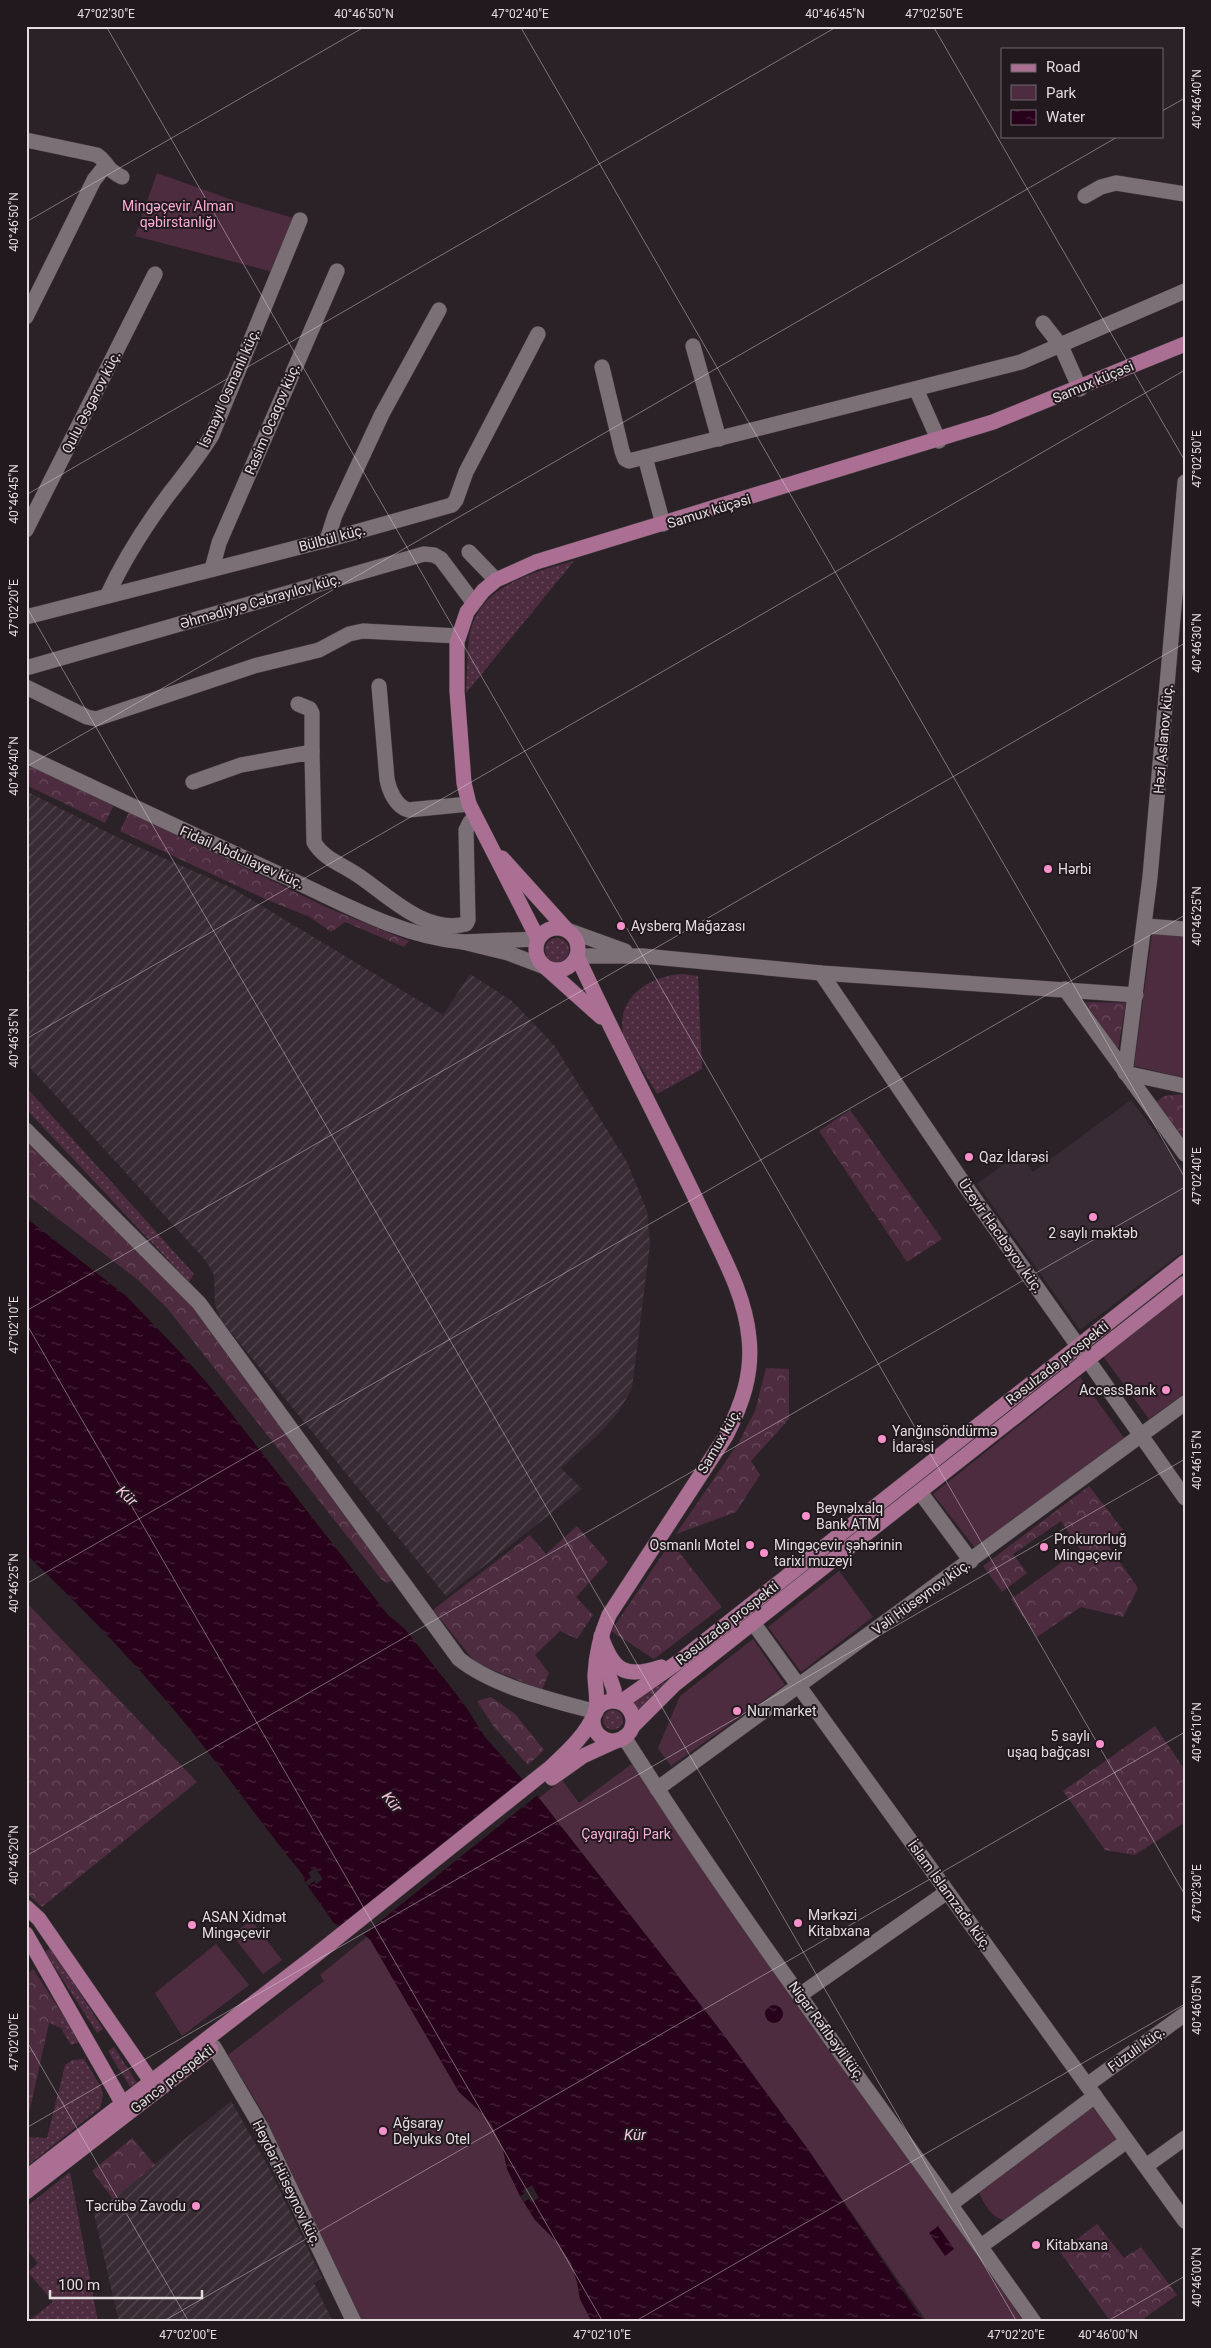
<svg xmlns="http://www.w3.org/2000/svg" width="1211" height="2348" viewBox="0 0 1211 2348" font-family="Roboto,sans-serif">
<defs>
<pattern id="industrial-furrows" width="10" height="10" patternUnits="userSpaceOnUse" patternTransform="scale(1.25)"><rect width="10" height="10" fill="#392b33"/><path d="M-1 1l2-2M0 10L10 0M9 11l2-2" fill="none" stroke="#554950"/></pattern>
<pattern id="grass-dots" width="8" height="8" patternUnits="userSpaceOnUse" patternTransform="scale(1.25)"><rect width="8" height="8" fill="#4e2c40"/><path d="M2 2h.1M6 6h.1" fill="none" stroke="#674a5b" stroke-width="1.8" stroke-linecap="round"/></pattern>
<pattern id="forest-crowns" width="20" height="18" patternUnits="userSpaceOnUse" patternTransform="scale(1.25)"><rect width="20" height="18" fill="#4e2c40"/><path d="M2 6a3 3 0 1 1 6 0M12 15a3 3 0 1 1 6 0" fill="none" stroke="#674a5b"/></pattern>
<pattern id="water-ripples" width="26" height="14" patternUnits="userSpaceOnUse" patternTransform="scale(1.25)"><rect width="26" height="14" fill="#28011a"/><path d="M2 4q2-2 4 0t4 0M15 11q2-2 4 0t4 0" fill="none" stroke="#47253b"/></pattern>
</defs>
<rect width="100%" height="100%" fill="#2b2227"/>
<polygon fill="#392b33" points="1131,1100 1185,1171 1185,1250 1080,1330 977,1184 1019,1153 1033,1172"/>
<g fill="url(#industrial-furrows)">
<polygon points="26,791 125,841 232,888 443,1015 470,974 512,1001 554,1045 627,1162 647,1211 650,1244 632,1388 619,1411 600,1433 561,1468 582,1489 446,1596 221,1320 215,1305 214,1275 206,1261 26,1063"/>
<polygon points="231,2101 268,2166 322,2278 314,2283 333,2322 119,2322 94,2214"/>
</g>
<g fill="url(#grass-dots)">
<path d="M 574,561 L 466,693 C 467,675 467,656 469,639 C 476,586 531,573 574,561 Z"/>
<circle cx="557" cy="950" r="12"/>
<path d="M 683,974 L 698,976 L 702,1069 L 657,1094 C 649,1079 627,1048 623,1033 C 616,996 652,975 683,974 Z"/>
<polygon points="26,1087 194,1274 189,1282 26,1109"/>
<polygon points="672,1678 638,1710 631,1701"/>
<circle cx="613" cy="1720" r="10"/>
<polygon points="51,1948 103,2029 97,2033 45,1952"/>
<polygon points="63,2015 79,2042 71,2045 61,2028 49,2023"/>
<polygon points="114,2047 137,2083 130,2087 108,2051"/>
<polygon points="84,2059 101,2087 103,2096 100,2108 26,2167 27,2137 47,2138 65,2065 72,2060"/>
<polygon points="70,2172 98,2322 31,2322 30,2320 53,2302 28,2272 38,2263 26,2249 26,2207"/>
</g>
<g fill="url(#forest-crowns)">
<polygon points="26,764 114,805 105,823 26,785"/>
<polygon points="129,812 328,908 409,941 404,947 345,922 331,932 310,917 265,899 120,831"/>
<polygon points="1085,1002 1126,1003 1118,1050"/>
<polygon points="1185,1094 1185,1141 1156,1102 1164,1096"/>
<polygon points="850,1110 942,1239 907,1262 819,1131"/>
<polygon points="26,1141 181,1292 393,1580 387,1583 381,1579 167,1308 138,1280 26,1194"/>
<polygon points="766,1368 789,1369 789,1419 751,1461 760,1475 736,1512 676,1534 739,1442 755,1411"/>
<polygon points="1089,1486 1123,1530 1106,1542 1138,1588 1123,1617 1081,1607 1037,1637 1011,1599 1080,1549 1061,1521 1013,1554 1027,1573 1002,1592 983,1566"/>
<polygon points="577,1526 608,1562 576,1597 593,1615 577,1639 560,1631 535,1655 549,1673 542,1690 476,1663 433,1610 530,1535 546,1554"/>
<polygon points="671,1542 722,1607 654,1659 611,1631"/>
<polygon points="26,1602 197,1782 42,1907 26,1893"/>
<polygon points="491,1697 515,1714 544,1750 528,1765 494,1727 477,1701"/>
<polygon points="1155,1726 1185,1770 1185,1822 1135,1855 1105,1850 1063,1791"/>
<polygon points="33,1969 63,2015 49,2023 26,2127 26,1975"/>
<polygon points="132,2138 155,2165 113,2199 92,2171"/>
<polygon points="1097,2224 1124,2258 1141,2247 1177,2295 1139,2322 1111,2322 1060,2252"/>
</g>
<g fill="#4e2c40">
<polygon points="157,173 235,201 300,220 273,272 135,236"/>
<polygon points="1152,934 1185,936 1185,1078 1134,1066"/>
<polygon points="1185,1292 1185,1393 1149,1419 1103,1356"/>
<polygon points="1080,1377 1124,1438 975,1548 933,1494"/>
<polygon points="839,1571 873,1617 801,1672 768,1627"/>
<polygon points="753,1639 785,1685 671,1766 658,1748 680,1696"/>
<polygon points="633,1763 979,2256 1024,2322 927,2322 807,2148 717,2026 539,1798 562,1780 579,1803"/>
<polygon points="251,1920 282,1960 263,1974 232,1935"/>
<polygon points="368,1936 459,2092 482,2113 491,2124 503,2150 507,2169 520,2196 535,2220 557,2242 571,2263 577,2282 580,2299 592,2322 362,2322 263,2113 228,2055 324,1981 320,1975"/>
<polygon points="216,1944 249,1985 182,2036 155,1993"/>
<path d="M 1091,2105 L 1117,2139 L 1006,2220 C 993,2220 983,2203 979,2192 Z"/>
</g>
<g fill="url(#water-ripples)">
<path d="M 26,1218 L 126,1296 L 179,1351 L 213,1390 L 388,1615 L 405,1629 L 464,1704 L 485,1737 L 539,1798 L 717,2026 L 807,2148 L 924,2322 L 592,2322 L 580,2299 L 577,2282 L 571,2263 L 557,2242 L 535,2220 L 520,2196 L 507,2169 L 503,2149 L 491,2124 L 482,2113 L 459,2092 L 371,1941 C 359,1926 346,1932 333,1922 L 305,1882 L 303,1875 C 268,1832 236,1787 201,1743 C 148,1676 88,1613 26,1554 Z"/>
<circle cx="774" cy="2014" r="9"/>
<polygon points="938,2226 954,2249 945,2256 929,2233"/>
</g>
<g fill="#2b2227">
<polygon points="526,1779 539,1794 363,1935 340,1928"/>
<polygon points="315,1868 323,1879 316,1884 314,1881 308,1886 305,1882 311,1877 308,1873"/>
<polygon points="532,2185 539,2198 531,2203 529,2199 524,2202 520,2196 525,2193 523,2190"/>
</g>
<g fill="none" stroke-linecap="round" stroke-linejoin="round">
<defs>
<g id="minor">
<path d="M 26,140 L 97,155 C 108,162 105,169 122,177"/>
<polyline points="1085,196 1101,187 1116,183 1185,194"/>
<polyline points="26,317 94,180 106,165"/>
<polyline points="1043,323 1061,346 1080,389"/>
<polyline points="693,346 719,439"/>
<polyline points="602,367 622,451 625,459 629,461 1021,362 1185,291"/>
<polyline points="916,389 939,441"/>
<polyline points="645,457 663,524"/>
<polyline points="1185,482 1150,877 1125,1073 1185,1086"/>
<polyline points="26,530 155,274"/>
<polyline points="327,540 335,515 382,414 439,310"/>
<polyline points="469,552 496,580"/>
<polyline points="212,569 219,543 337,271"/>
<path d="M 107,596 C 123,561 146,525 169,494 C 184,475 199,456 212,435 L 300,220"/>
<polyline points="26,617 327,540 452,505 456,500 466,472 538,334"/>
<polyline points="26,668 424,554 434,555 441,559 473,602"/>
<path d="M 379,686 L 387,779 C 389,791 396,806 408,810 L 469,804"/>
<polyline points="26,687 87,717 96,719 254,666 319,650 349,634 363,631 458,636"/>
<polyline points="298,704 310,709 312,713 312,752"/>
<path d="M 26,756 C 113,797 200,838 288,878 C 344,904 400,936 463,942"/>
<path d="M 193,782 L 241,765 L 312,752 L 314,842 C 323,859 344,865 359,876 C 390,897 425,934 466,924 L 468,920 L 466,830 L 470,822 L 475,818"/>
<polyline points="1145,926 1185,929"/>
<polyline points="567,930 625,951"/>
<polyline points="538,939 463,942 508,953 545,967"/>
<polyline points="577,956 643,956 821,973 1136,995"/>
<polyline points="821,973 964,1184 1185,1498"/>
<polyline points="1065,989 1185,1154"/>
<path d="M 26,1130 L 199,1303 L 459,1659 C 494,1687 552,1700 596,1712"/>
<polyline points="920,1492 971,1561"/>
<polyline points="754,1624 1185,2221"/>
<path d="M 624,1737 C 751,1938 898,2128 1034,2322"/>
<polyline points="657,1789 1185,1403"/>
<polyline points="800,1995 947,1892"/>
<polyline points="214,2047 261,2127 354,2322"/>
<polyline points="1087,2085 1185,2014"/>
<polyline points="1146,2166 1185,2138"/>
<polyline points="951,2204 1095,2096"/>
<polyline points="981,2246 1127,2141"/>
</g>
<g id="major">
<polyline points="502,858 567,930"/>
<circle cx="557" cy="949" r="21"/>
<polyline points="538,939 469,804 464,783 457,691 457,642 467,612 483,591 496,580 536,562 993,422 1185,344"/>
<polyline points="545,967 601,1017"/>
<path d="M 601,1636 C 613,1671 625,1679 661,1667"/>
<polyline points="602,1655 614,1690 615,1701"/>
<circle cx="613" cy="1721" r="20"/>
<polyline points="621,1702 681,1660 1185,1262"/>
<polyline points="632,1727 675,1684 1185,1283"/>
<polyline points="552,1778 583,1756 618,1740"/>
<polyline points="26,1907 39,1919 157,2090"/>
<polyline points="26,1934 128,2113"/>
<path d="M 26,2178 L 312,1958 L 551,1767 C 567,1752 586,1735 595,1713 C 599,1703 595,1686 595,1675 C 596,1654 601,1634 609,1615 L 726,1436 C 742,1404 753,1374 749,1338 C 745,1294 721,1253 703,1214 C 662,1127 617,1043 577,956"/>
<polyline points="26,2192 211,2049"/>
</g>
</defs>
<use href="#minor" stroke="#453e42" stroke-width="16"/>
<use href="#major" stroke="#453e42" stroke-width="16"/>
<use href="#minor" stroke="#7b7076" stroke-width="15"/>
<use href="#major" stroke="#aa6f92" stroke-width="15"/>
</g>
<path fill="none" stroke="#e2dcdf" stroke-width="1" stroke-opacity="0.45" d="M 106,26 L 1185,1895M 520,26 L 1185,1178M 933,26 L 1185,461M 1162,111 L 1185,98M 26,222 L 366,26M 26,495 L 838,26M 26,606 L 1017,2322M 26,767 L 1119,136M 26,1039 L 1185,370M 26,1311 L 1185,643M 26,1323 L 603,2322M 26,1584 L 1185,915M 26,1856 L 1185,1187M 26,2040 L 189,2322M 26,2128 L 1185,1459M 162,2322 L 1185,1732M 634,2322 L 1185,2004M 1106,2322 L 1185,2276"/>
<g fill="#f890cc" stroke="#21191d" stroke-width="2">
<circle cx="1048" cy="869" r="5"/>
<circle cx="621" cy="926" r="5"/>
<circle cx="969" cy="1157" r="5"/>
<circle cx="1093" cy="1217" r="5"/>
<circle cx="1166" cy="1390" r="5"/>
<circle cx="882" cy="1439" r="5"/>
<circle cx="806" cy="1516" r="5"/>
<circle cx="750" cy="1545" r="5"/>
<circle cx="1044" cy="1547" r="5"/>
<circle cx="764" cy="1553" r="5"/>
<circle cx="737" cy="1711" r="5"/>
<circle cx="1100" cy="1744" r="5"/>
<circle cx="798" cy="1923" r="5"/>
<circle cx="192" cy="1925" r="5"/>
<circle cx="383" cy="2131" r="5"/>
<circle cx="196" cy="2206" r="5"/>
<circle cx="1036" cy="2245" r="5"/>
</g>
<g text-anchor="middle" dominant-baseline="central" stroke-width="4" stroke-linejoin="round" paint-order="stroke">
<g font-size="14" fill="#fcaed9" stroke="#21191d">
<text x="178" y="206">Mingəçevir Alman<tspan x="178" dy="16">qəbirstanlığı</tspan></text>
<text x="626" y="1834">Çayqırağı Park</text>
</g>
<g font-size="14" fill="#e2dcdf" stroke="#21191d">
<text transform="translate(1093 382) rotate(-23)">Samux küçəsi</text>
<text transform="translate(229 388) rotate(-66)">İsmayıl Osmanlı küç.</text>
<text transform="translate(91 402) rotate(-63)">Qulu Əsgərov küç.</text>
<text transform="translate(272 419) rotate(-67)">Rasim Ocaqov küç.</text>
<text transform="translate(709 511) rotate(-17)">Samux küçəsi</text>
<text transform="translate(332 538) rotate(-15)">Bülbül küç.</text>
<text transform="translate(260 601) rotate(-16)">Əhmədiyyə Cəbrayılov küç.</text>
<text transform="translate(1163 739) rotate(-85)">Həzi Aslanov küç.</text>
<text transform="translate(242 857) rotate(24)">Fidail Abdullayev küç.</text>
<text transform="translate(1001 1236) rotate(55)">Üzeyir Hacıbəyov küç.</text>
<text transform="translate(1057 1363) rotate(-38)">Rəsulzadə prospekti</text>
<text transform="translate(719 1441) rotate(-60)">Samux küç.</text>
<text transform="translate(921 1597) rotate(-36)">Vəli Hüseynov küç.</text>
<text transform="translate(727 1623) rotate(-38)">Rəsulzadə prospekti</text>
<text transform="translate(950 1895) rotate(54)">İslam İslamzadə küç.</text>
<text transform="translate(827 2031) rotate(54)">Nigar Rəfibəyli küç.</text>
<text transform="translate(1136 2049) rotate(-36)">Füzuli küç.</text>
<text transform="translate(172 2079) rotate(-38)">Gəncə prospekti</text>
<text transform="translate(287 2183) rotate(64)">Heydər Hüseynov küç.</text>
</g>
<g font-size="14" fill="#e2dcdf" stroke="#21191d" text-anchor="start">
<text x="1058" y="869">Hərbi</text>
<text x="631" y="926">Aysberq Mağazası</text>
<text x="979" y="1157">Qaz İdarəsi</text>
<text x="1093" y="1233" text-anchor="middle">2 saylı məktəb</text>
<text x="1156" y="1390" text-anchor="end">AccessBank</text>
<text x="892" y="1431">Yanğınsöndürmə<tspan x="892" dy="16">İdarəsi</tspan></text>
<text x="816" y="1508">Beynəlxalq<tspan x="816" dy="16">Bank ATM</tspan></text>
<text x="1054" y="1539">Prokurorluğ<tspan x="1054" dy="16">Mingəçevir</tspan></text>
<text x="740" y="1545" text-anchor="end">Osmanlı Motel</text>
<text x="774" y="1545">Mingəçevir şəhərinin<tspan x="774" dy="16">tarixi muzeyi</tspan></text>
<text x="747" y="1711">Nur market</text>
<text x="1090" y="1736" text-anchor="end">5 saylı<tspan x="1090" dy="16">uşaq bağçası</tspan></text>
<text x="808" y="1915">Mərkəzi<tspan x="808" dy="16">Kitabxana</tspan></text>
<text x="202" y="1917">ASAN Xidmət<tspan x="202" dy="16">Mingəçevir</tspan></text>
<text x="393" y="2123">Ağsaray<tspan x="393" dy="16">Delyuks Otel</tspan></text>
<text x="186" y="2206" text-anchor="end">Təcrübə Zavodu</text>
<text x="1046" y="2245">Kitabxana</text>
</g>
<g font-size="15" font-style="italic" fill="#f6c6df" stroke="#21191d">
<text transform="translate(127 1496) rotate(43)">Kür</text>
<text transform="translate(392 1802) rotate(51)">Kür</text>
<text x="635" y="2135">Kür</text>
</g>
</g>
<rect width="1211" height="2348" fill="none" stroke="#21191d" stroke-width="55"/>
<rect x="1001" y="48" width="162" height="90" fill="#21191d" stroke="#6e676b"/>
<rect x="1011" y="64" width="25" height="8" fill="#aa6f92" stroke="#6e676b"/>
<text x="1046" y="72" font-size="15" fill="#e2dcdf">Road</text>
<rect x="1011" y="85" width="25" height="15" fill="#4e2c40" stroke="#6e676b"/>
<text x="1046" y="98" font-size="15" fill="#e2dcdf">Park</text>
<rect x="1011" y="110" width="25" height="15" fill="url(#water-ripples)" stroke="#6e676b"/>
<text x="1046" y="122" font-size="15" fill="#e2dcdf">Water</text>
<path d="M50 2290v8h152v-8" fill="none" stroke="#e2dcdf" stroke-width="2.5"/>
<text x="58" y="2290" font-size="15" fill="#e2dcdf" stroke="#21191d" stroke-width="4" paint-order="stroke">100 m</text>
<rect x="28" y="28" width="1156" height="2292" fill="none" stroke="#e2dcdf" stroke-width="2"/>
<g font-size="12" text-anchor="middle" fill="#e2dcdf">
<text x="106" y="18">47°02'30"E</text>
<text x="364" y="18">40°46'50"N</text>
<text x="520" y="18">47°02'40"E</text>
<text x="835" y="18">40°46'45"N</text>
<text x="934" y="18">47°02'50"E</text>
<text transform="translate(1197 99) rotate(-90)" y="4">40°46'40"N</text>
<text transform="translate(14 222) rotate(-90)" y="4">40°46'50"N</text>
<text transform="translate(1197 459) rotate(-90)" y="4">47°02'50"E</text>
<text transform="translate(14 494) rotate(-90)" y="4">40°46'45"N</text>
<text transform="translate(14 608) rotate(-90)" y="4">47°02'20"E</text>
<text transform="translate(1197 643) rotate(-90)" y="4">40°46'30"N</text>
<text transform="translate(14 766) rotate(-90)" y="4">40°46'40"N</text>
<text transform="translate(1197 916) rotate(-90)" y="4">40°46'25"N</text>
<text transform="translate(14 1038) rotate(-90)" y="4">40°46'35"N</text>
<text transform="translate(1197 1176) rotate(-90)" y="4">47°02'40"E</text>
<text transform="translate(14 1325) rotate(-90)" y="4">47°02'10"E</text>
<text transform="translate(1197 1460) rotate(-90)" y="4">40°46'15"N</text>
<text transform="translate(14 1583) rotate(-90)" y="4">40°46'25"N</text>
<text transform="translate(1197 1732) rotate(-90)" y="4">40°46'10"N</text>
<text transform="translate(14 1855) rotate(-90)" y="4">40°46'20"N</text>
<text transform="translate(1197 1893) rotate(-90)" y="4">47°02'30"E</text>
<text transform="translate(1197 2005) rotate(-90)" y="4">40°46'05"N</text>
<text transform="translate(14 2042) rotate(-90)" y="4">47°02'00"E</text>
<text transform="translate(1197 2277) rotate(-90)" y="4">40°46'00"N</text>
<text x="188" y="2339">47°02'00"E</text>
<text x="602" y="2339">47°02'10"E</text>
<text x="1016" y="2339">47°02'20"E</text>
<text x="1108" y="2339">40°46'00"N</text>
</g>
</svg>
